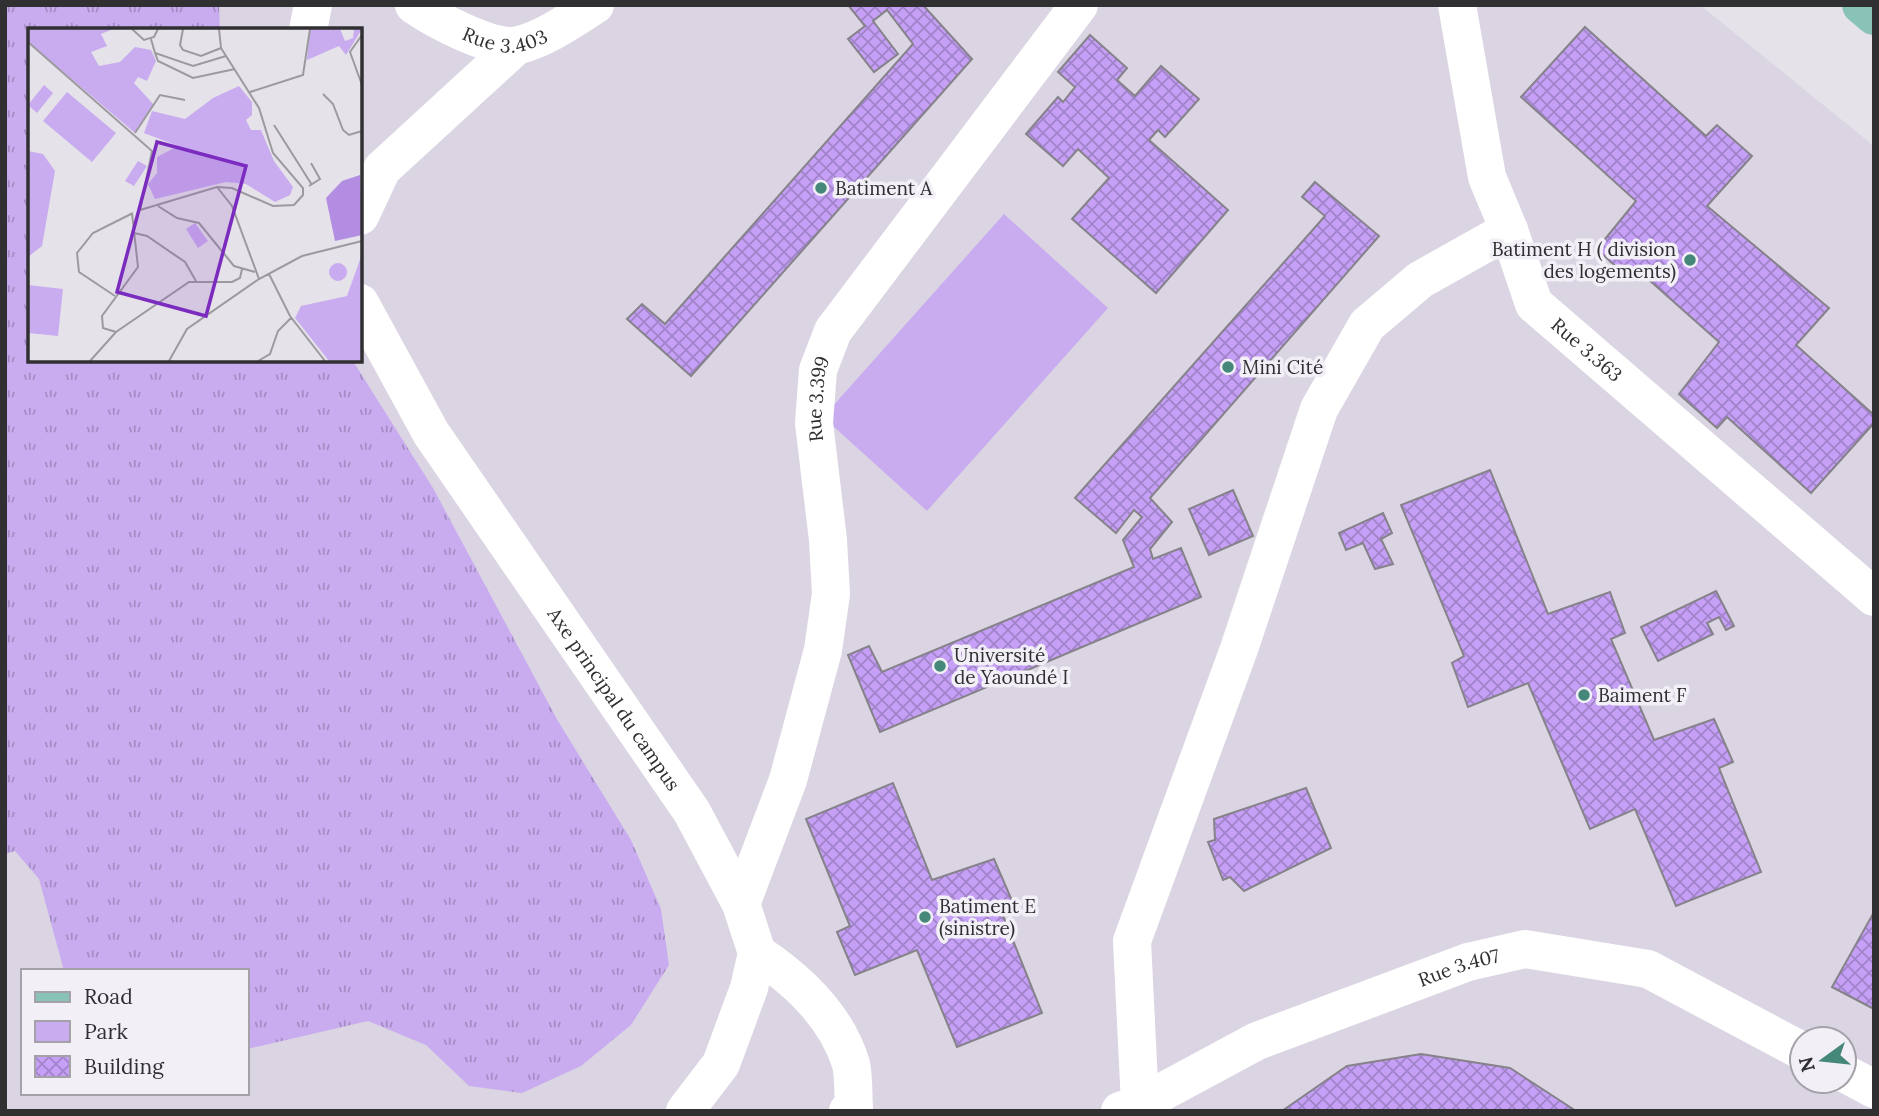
<svg xmlns="http://www.w3.org/2000/svg" width="1879" height="1116" viewBox="0 0 1879 1116" font-family="Lora,serif">
<defs>
<pattern id="grass-tufts" width="24" height="20" patternUnits="userSpaceOnUse" patternTransform="scale(1.75)"><rect width="24" height="20" fill="#c9acf0"/><path d="M3 7l-1-3M5 7V3M7 7l1-3M15 17l-1-3M17 17v-4M19 17l1-3" fill="none" stroke="#a48cc3"/></pattern>
<pattern id="building-cross-hatch" width="8" height="8" patternUnits="userSpaceOnUse" patternTransform="scale(1.75)"><rect width="8" height="8" fill="#c5a0f6"/><path d="M0 0l8 8M0 8l8-8" fill="none" stroke="#a083c8"/></pattern>
</defs>
<rect width="100%" height="100%" fill="#e5e2e9"/>
<path fill="#dbd5e3" fill-rule="evenodd" d="M 5,5 L 1700,5 L 1874,146 L 1874,1111 L 5,1111 ZM 30,30 L 360,30 L 360,360 L 30,360 ZM 23,971 L 247,971 L 247,1093 L 23,1093 ZM 1802,1039 L 1844,1039 L 1844,1081 L 1802,1081 Z"/>
<polygon fill="url(#grass-tufts)" points="5,5 219,5 220,30 30,30 30,360 353,361 433,488 558,721 631,840 661,909 669,965 631,1025 581,1066 522,1093 469,1086 426,1045 368,1021 247,1049 247,971 64,971 39,879 15,851 5,854"/>
<polygon fill="#c9acf0" points="1004,214 1108,308 927,511 823,417"/>
<g fill="url(#building-cross-hatch)" stroke="#858289" stroke-width="2">
<polygon points="848,5 923,5 972,59 691,376 627,319 642,304 665,324 913,44 887,10 873,21 898,54 874,72 848,39 865,26"/>
<polygon points="1585,27 1706,136 1717,125 1752,156 1707,206 1829,308 1796,345 1874,415 1874,423 1811,493 1727,417 1717,428 1679,394 1719,342 1639,271 1630,280 1597,249 1636,201 1521,97"/>
<polygon points="1090,35 1127,68 1117,80 1135,96 1161,66 1199,99 1165,137 1158,130 1149,140 1228,210 1156,293 1072,219 1109,178 1078,149 1063,166 1026,134 1058,97 1063,102 1075,87 1058,72"/>
<polygon points="1315,182 1379,236 1150,498 1172,522 1150,549 1153,559 1181,548 1201,597 880,732 848,655 869,646 882,672 1134,567 1123,540 1142,517 1134,510 1116,533 1075,498 1325,216 1302,197"/>
<polygon points="1490,470 1548,614 1610,592 1625,633 1611,639 1654,740 1714,719 1733,762 1719,768 1761,872 1676,906 1635,809 1590,829 1528,683 1468,707 1452,663 1464,656 1401,505"/>
<polygon points="1233,490 1253,536 1209,555 1189,509"/>
<polygon points="1383,513 1392,533 1381,539 1393,564 1375,569 1363,543 1346,550 1339,533"/>
<polygon points="1716,591 1734,626 1726,630 1719,617 1707,623 1713,634 1658,661 1641,627"/>
<polygon points="893,783 932,880 994,859 1013,903 1000,908 1042,1013 957,1047 917,950 855,975 837,932 850,926 806,819"/>
<polygon points="1306,788 1331,848 1244,891 1230,877 1223,880 1208,842 1215,840 1214,819"/>
<polygon points="1874,912 1874,1009 1832,987"/>
<polygon points="1421,1054 1510,1068 1576,1111 1282,1111 1347,1066"/>
</g>
<g fill="none" stroke-linecap="round" stroke-linejoin="round">
<g stroke="#fff" stroke-width="38">
<path id="s1" d="M 414,5 C 436,20 493,51 519,45 C 546,38 571,20 595,5"/>
<path id="s2" d="M 1457,5 L 1487,177 L 1509,230 L 1534,304 L 1874,597"/>
<polyline points="308,30 313,5"/>
<polyline points="360,216 382,169 516,46"/>
<path id="s3" d="M 360,303 L 431,433 L 692,812 L 741,904 L 757,953 L 749,988 L 721,1064 L 685,1111"/>
<path id="s4" d="M 741,904 L 788,780 L 823,650 L 831,594 L 828,540 L 814,423 L 818,370 L 833,331 L 1079,5"/>
<path d="M 757,953 C 798,980 836,1015 851,1064 C 854,1077 853,1094 854,1108 L 848,1111"/>
<polyline points="1844,1073 1874,1089"/>
<polyline points="1140,1104 1132,941 1239,649 1319,409 1367,325 1420,280 1509,230"/>
<path id="s5" d="M 1120,1111 L 1140,1104 L 1257,1041 L 1468,962 L 1525,949 L 1648,969 L 1802,1051"/>
</g>
<polyline stroke="#89c2b6" stroke-width="38" points="1861,5 1874,16"/>
</g>
<g fill="#458778" stroke="#f2eff7" stroke-width="2.5">
<circle cx="821" cy="188" r="7"/>
<circle cx="1690" cy="260" r="7"/>
<circle cx="1228" cy="367" r="7"/>
<circle cx="940" cy="666" r="7"/>
<circle cx="1584" cy="695" r="7"/>
<circle cx="925" cy="917" r="7"/>
</g>
<g text-anchor="middle" dominant-baseline="central" stroke-width="7" stroke-linejoin="round" paint-order="stroke">
<g font-size="19" fill="#302f31" stroke="#f2eff7">
<text stroke="none"><textPath href="#s1" startOffset="100">Rue 3.403</textPath></text>
<text stroke="none"><textPath href="#s2" startOffset="380">Rue 3.363</textPath></text>
<text stroke="none"><textPath href="#s4" startOffset="520">Rue 3.399</textPath></text>
<text stroke="none"><textPath href="#s3" startOffset="471">Axe principal du campus</textPath></text>
<text stroke="none"><textPath href="#s5" startOffset="369">Rue 3.407</textPath></text>
</g>
<g font-size="19" fill="#302f31" stroke="#f2eff7" text-anchor="start">
<text x="835" y="188">Batiment A</text>
<text x="1676" y="249" text-anchor="end">Batiment H ( division<tspan x="1676" dy="22">des logements)</tspan></text>
<text x="1242" y="367">Mini Cité</text>
<text x="954" y="655">Université<tspan x="954" dy="22">de Yaoundé I</tspan></text>
<text x="1598" y="695">Baiment F</text>
<text x="939" y="906">Batiment E<tspan x="939" dy="22">(sinistre)</tspan></text>
</g>
</g>
<g transform="translate(28 28)">
<rect width="334" height="334" fill="#e5e2e9"/>
<path d="M 0,1 L 85,1 L 73,6 L 79,18 L 63,24 L 71,38 L 92,34 L 107,19 L 123,22 L 128,33 L 119,53 L 110,49 L 106,55 L 126,77 L 107,105 L 0,14 ZM 282,1 L 312,1 L 317,13 L 325,10 L 326,1 L 334,1 L 318,27 L 311,18 L 279,32 ZM 211,58 L 224,74 L 224,87 L 218,92 L 223,102 L 233,102 L 246,133 L 265,159 L 262,167 L 247,174 L 218,156 L 198,154 L 127,171 L 120,156 L 129,145 L 129,129 L 150,118 L 116,105 L 124,83 L 157,91 L 185,70 ZM 334,226 L 334,333 L 301,333 L 267,290 L 273,278 L 319,268 Z" fill="#c9acf0"/>
<path d="M 332,147 L 334,207 L 307,213 L 298,170 L 314,153 Z" fill="#b28de2"/>
<path d="M 16,57 L 25,65 L 9,85 L 0,77 ZM 39,64 L 88,105 L 64,134 L 15,93 ZM 0,123 L 15,126 L 27,143 L 14,218 L 0,229 ZM 110,133 L 119,138 L 106,158 L 97,153 ZM 167,195 L 180,213 L 170,220 L 158,201 ZM301 244a9 9 0 1 1 18 0a9 9 0 1 1-18 0ZM 0,257 L 35,261 L 30,308 L 0,305 Z" fill="#c9acf0"/>
<path fill="none" stroke="#9d9a9f" stroke-width="2" d="M 104,1 L 116,12 L 126,9 L 130,1M 155,1 L 152,17 L 155,22 L 173,28 L 193,20M 334,7 L 322,24 L 334,57M 123,11 L 127,25 L 165,38 L 198,28M 0,14 L 124,123 L 112,182 L 189,159 L 204,160 L 245,178 L 266,177 L 275,167 L 275,160 L 245,125 L 231,80 L 193,20 L 191,1M 127,25 L 130,33 L 165,50 L 207,41M 222,64 L 275,47 L 282,1M 295,66 L 305,76 L 315,102 L 321,107 L 334,103M 246,97 L 284,157M 107,105 L 132,67 L 157,72M 281,158 L 292,151 L 283,135M 189,159 L 204,178 L 231,251M 130,178 L 149,190 L 171,195 L 206,238 L 227,244M 106,205 L 119,208 L 157,234 L 168,253M 241,246 L 262,288 L 297,333M 87,268 L 51,244 L 49,225 L 65,205 L 105,185M 88,304 L 75,300 L 74,288 L 110,239 L 104,185M 62,333 L 88,304 L 161,254 L 204,254 L 212,250 L 214,241M 141,333 L 159,301 L 231,251 L 274,228 L 334,213M 230,333 L 242,326 L 250,303 L 263,290"/>
<path fill="#7b2cbf" fill-opacity="0.15" stroke="#7b2cbf" stroke-width="3.5" d="M 129,114 L 218,138 L 178,288 L 89,264 Z"/>
<rect width="334" height="334" fill="none" stroke="#302f31" stroke-width="3.5"/>
</g>
<rect width="1879" height="1116" fill="none" stroke="#302f31" stroke-width="14"/>
<rect x="21" y="969" width="228" height="126" fill="#f2eff7" stroke="#a4a2a8" stroke-width="2"/>
<rect x="35" y="992" width="35" height="10" fill="#89c2b6" stroke="#a4a2a8" stroke-width="2"/>
<text x="84" y="1004" font-size="21" fill="#302f31">Road</text>
<rect x="35" y="1021" width="35" height="21" fill="#c9acf0" stroke="#a4a2a8" stroke-width="2"/>
<text x="84" y="1039" font-size="21" fill="#302f31">Park</text>
<rect x="35" y="1056" width="35" height="21" fill="url(#building-cross-hatch)" stroke="#a4a2a8" stroke-width="2"/>
<text x="84" y="1074" font-size="21" fill="#302f31">Building</text>
<g transform="translate(1823 1060) rotate(255)"><circle r="33" fill="#f2eff7" stroke="#a4a2a8" stroke-width="2"/>
<path d="M0-5L12 26L0 18L-12 26Z" fill="#458778"/>
<text y="-10" font-size="19" font-weight="bold" text-anchor="middle" fill="#302f31">N</text>
</g>
</svg>
